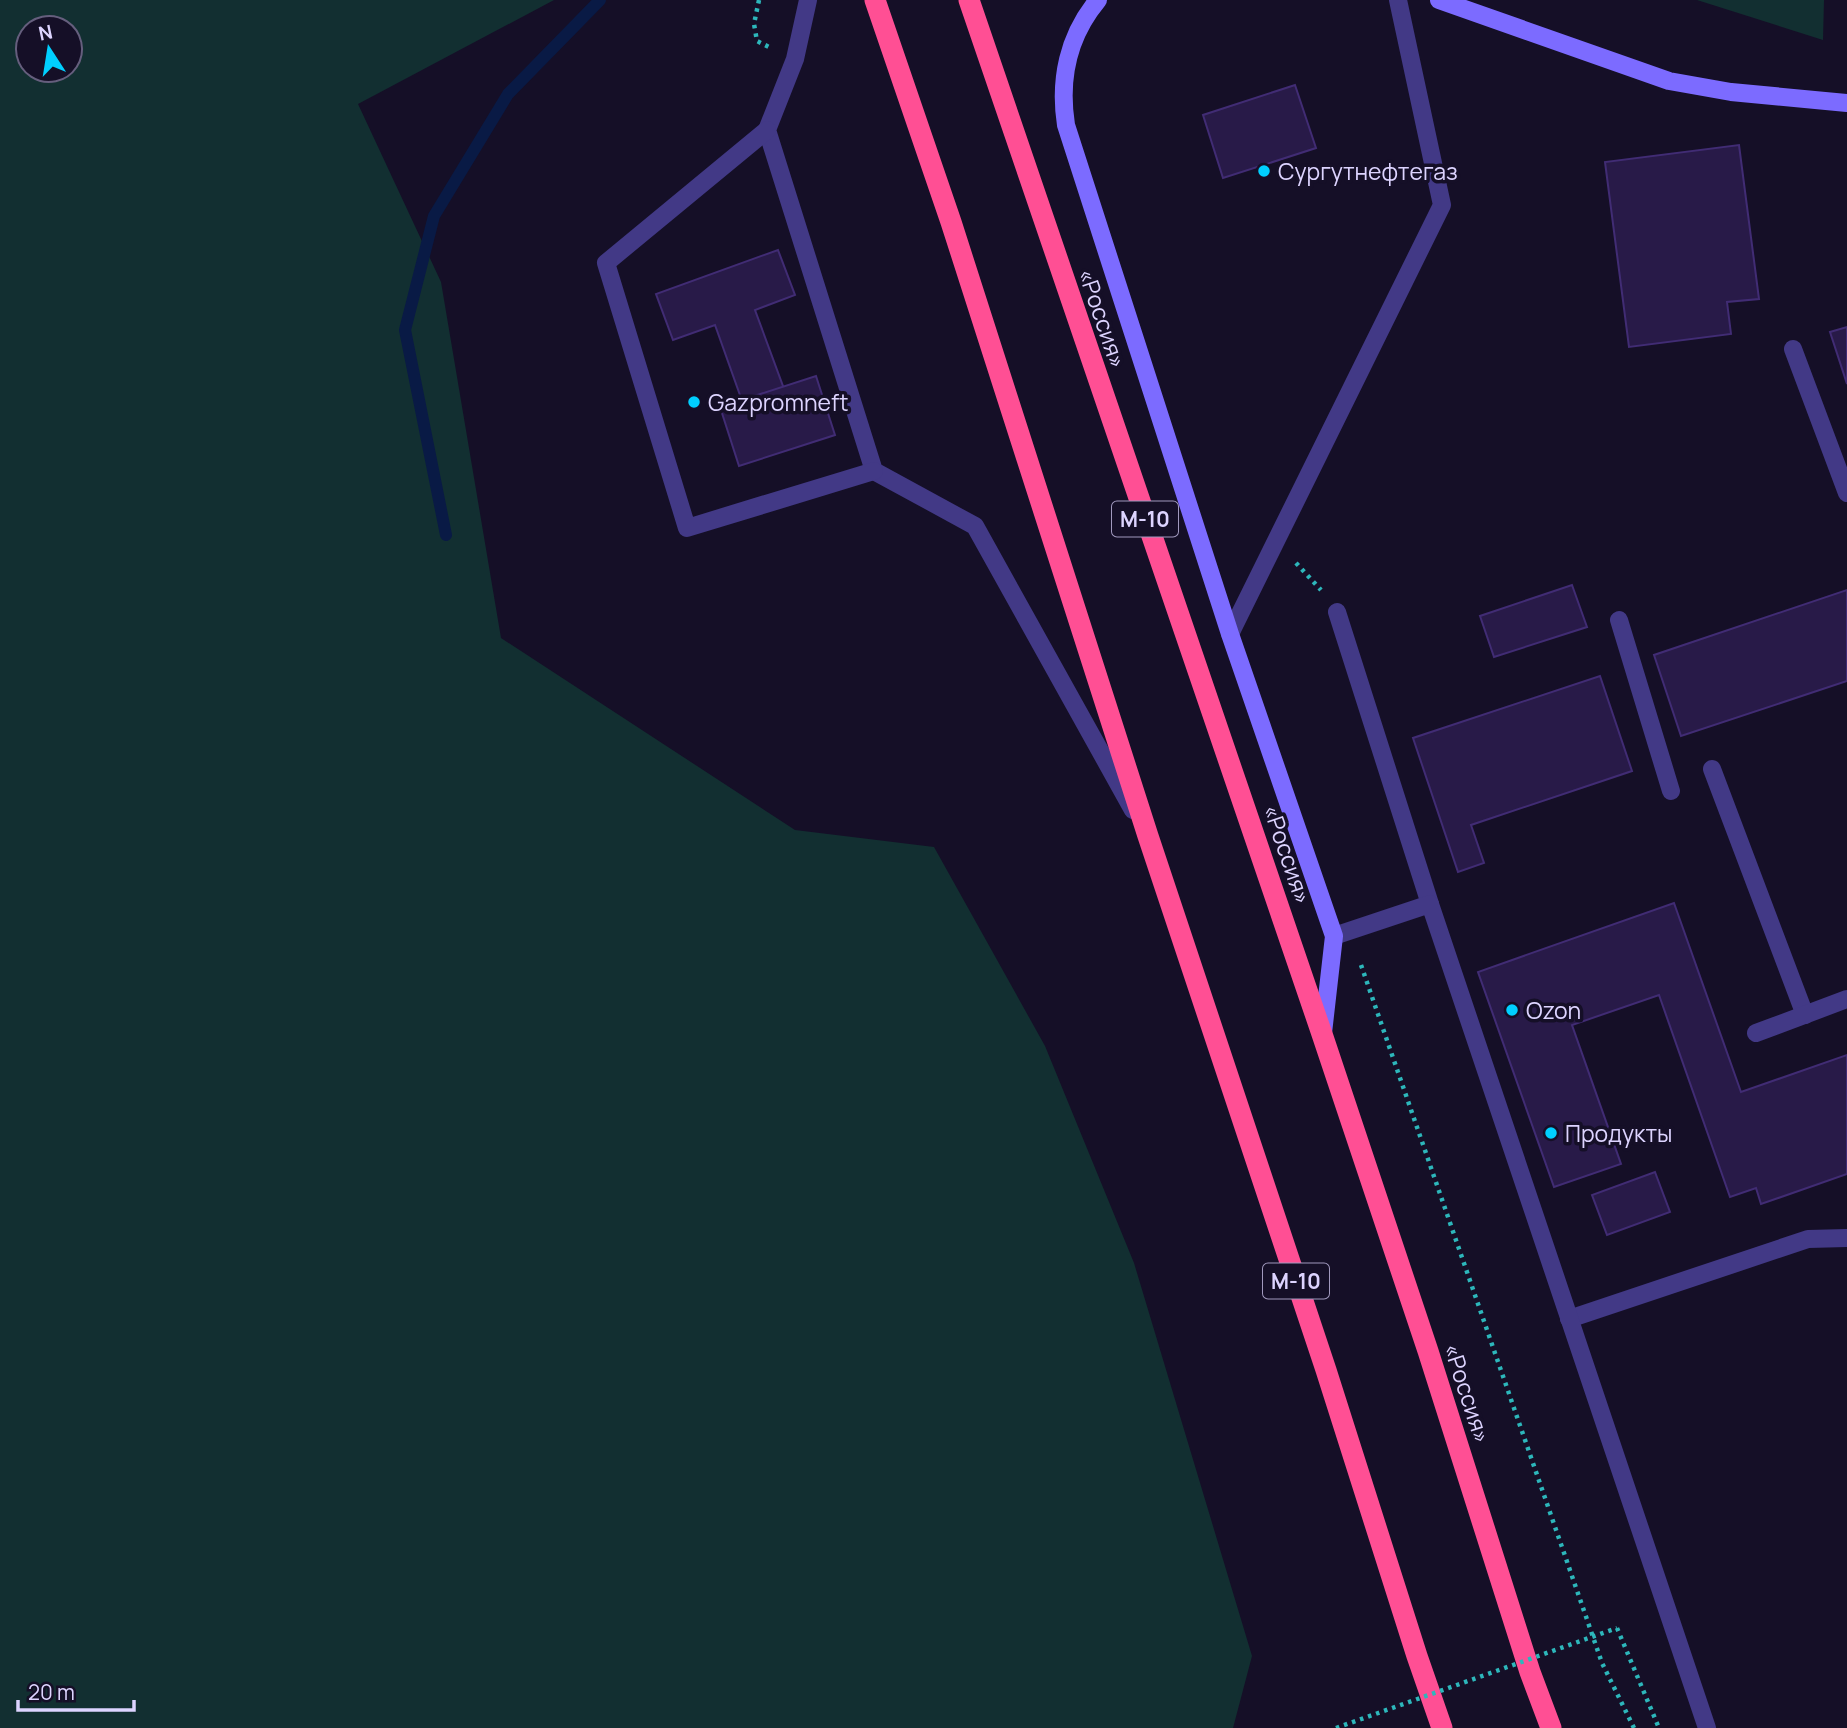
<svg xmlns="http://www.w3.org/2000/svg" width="1847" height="1728" viewBox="0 0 1847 1728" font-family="Manrope,sans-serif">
<rect width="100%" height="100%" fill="#150f27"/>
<g fill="#122f31" fill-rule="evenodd">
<path d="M 0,0 L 554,0 L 358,104 L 441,282 L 501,638 L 795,830 L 934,847 L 1045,1046 L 1134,1263 L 1252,1656 L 1233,1728 L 0,1728 ZM 28,28 L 70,28 L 70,70 L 28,70 Z"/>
<polygon points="1697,0 1824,0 1823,40"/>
</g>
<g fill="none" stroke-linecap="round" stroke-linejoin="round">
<polyline stroke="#091a45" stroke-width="12" points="446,535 405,330 434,216 508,94 600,0"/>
</g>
<g fill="#281a48" stroke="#412c74" stroke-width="2">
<polygon points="1295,85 1316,148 1223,178 1203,115"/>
<polygon points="1739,145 1759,299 1727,302 1731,334 1629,347 1605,162"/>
<polygon points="778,250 795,295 755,310 787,397 746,412 715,325 673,340 656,294"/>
<polygon points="1847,327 1847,384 1830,332"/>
<polygon points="816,376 835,435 739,466 720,407"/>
<polygon points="1572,585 1587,627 1494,657 1480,616"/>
<polygon points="1847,590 1847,681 1681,736 1654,655"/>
<polygon points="1600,676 1632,771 1471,825 1484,863 1458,872 1413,738"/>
<polygon points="1674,903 1741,1092 1847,1055 1847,1174 1761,1204 1756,1188 1730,1197 1659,995 1572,1025 1621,1164 1554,1187 1478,972"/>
<polygon points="1655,1172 1670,1212 1607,1235 1592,1195"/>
</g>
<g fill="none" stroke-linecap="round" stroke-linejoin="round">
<g stroke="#2db7bb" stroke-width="4.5" stroke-dasharray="3.5 5" stroke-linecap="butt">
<polyline points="759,0 754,24 757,41 769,47"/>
<polyline points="1296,563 1321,590"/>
<polyline points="1361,965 1602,1663 1634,1728"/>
<polyline points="1617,1628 1659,1728"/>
</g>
<g stroke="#423986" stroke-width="18">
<polyline points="808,0 795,59 767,130 874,471 975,526 1133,810"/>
<polyline points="767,130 606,263 687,528 874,471"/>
<polyline points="1793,349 1847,493"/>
<polyline points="1337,612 1430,904"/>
<polyline points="1619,620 1671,791"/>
<polyline points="1230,634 1442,205 1398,0"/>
<polyline points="1712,769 1805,1015"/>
<polyline points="1756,1033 1847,999"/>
<polyline points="1569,1319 1808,1239 1847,1238"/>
</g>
<polyline stroke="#423986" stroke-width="18" points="1334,936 1430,904 1707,1728"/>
<g stroke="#7c6bff" stroke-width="18">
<path d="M 1098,0 C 1068,36 1059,80 1066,125 L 1230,634 L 1334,936 L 1323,1033"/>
<polyline points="1439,0 1669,81 1731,92 1847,103"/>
</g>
<g stroke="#ff4f94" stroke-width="21">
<polyline points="875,0 951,222 1148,836 1326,1370 1417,1656 1442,1728"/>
<polyline points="969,0 1323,1037 1428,1351 1530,1672 1551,1728"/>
</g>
<polyline stroke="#2db7bb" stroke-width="4.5" stroke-dasharray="3.5 5" stroke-linecap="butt" points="1336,1728 1617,1628"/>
</g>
<g fill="#00cfff" stroke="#150f27" stroke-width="2.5">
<circle cx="1264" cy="171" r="7"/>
<circle cx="694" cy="402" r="7"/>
<circle cx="1512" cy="1010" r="7"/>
<circle cx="1551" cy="1133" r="7"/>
</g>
<g text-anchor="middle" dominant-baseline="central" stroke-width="7" stroke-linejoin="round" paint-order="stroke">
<g fill="#150f27" stroke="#a199be" stroke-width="2">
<rect x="1112" y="501.5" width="66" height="35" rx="5"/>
<rect x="1263" y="1263.5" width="66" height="35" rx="5"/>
</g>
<g font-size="21" font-weight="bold" fill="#ddd4ff">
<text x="1145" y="519">М-10</text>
<text x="1296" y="1281">М-10</text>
</g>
<g font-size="23" fill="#ddd4ff" stroke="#150f27" text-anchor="start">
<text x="1278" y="171">Сургутнефтегаз</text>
<text x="708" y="402">Gazpromneft</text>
<text x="1526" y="1010">Ozon</text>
<text x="1565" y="1133">Продукты</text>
</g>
<g font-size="23" fill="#ddd4ff" stroke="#150f27">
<text transform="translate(1103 318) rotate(71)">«Россия»</text>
<text transform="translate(1288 854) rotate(71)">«Россия»</text>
<text transform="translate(1468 1393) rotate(72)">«Россия»</text>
</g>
</g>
<g transform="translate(49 49) rotate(348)"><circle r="33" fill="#150f27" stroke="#655e7d" stroke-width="2"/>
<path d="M0-5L12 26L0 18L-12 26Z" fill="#00cfff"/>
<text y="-10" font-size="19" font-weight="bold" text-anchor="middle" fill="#ddd4ff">N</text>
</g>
<path d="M18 1700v10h116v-10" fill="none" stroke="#ddd4ff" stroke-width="3.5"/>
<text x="28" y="1700" font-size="21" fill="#ddd4ff" stroke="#150f27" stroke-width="5" paint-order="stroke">20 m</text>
</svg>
